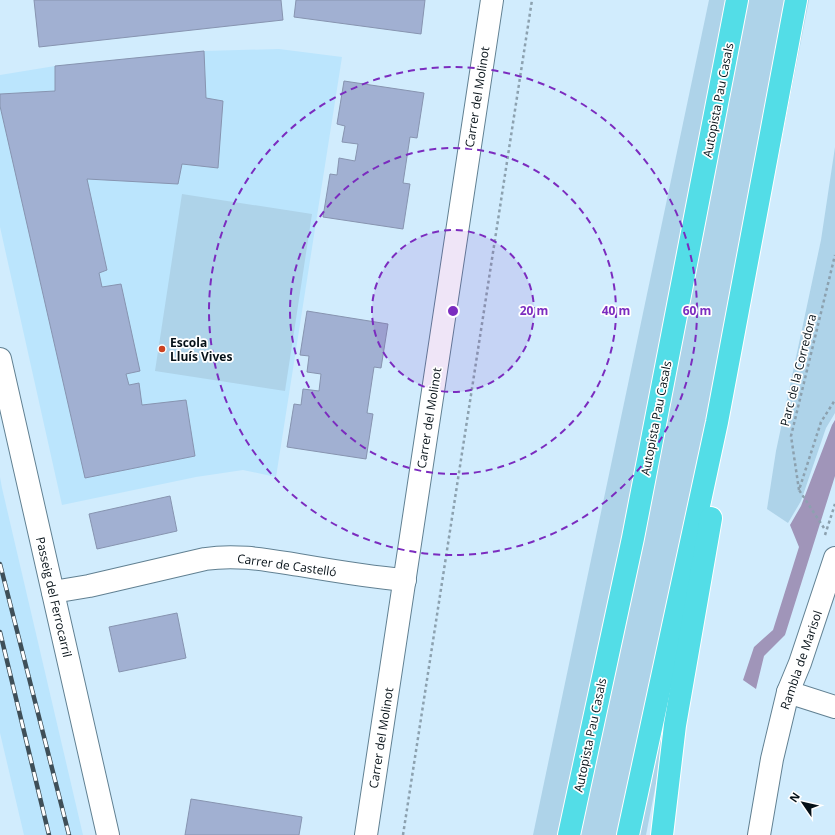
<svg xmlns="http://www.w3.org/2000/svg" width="835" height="835" viewBox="0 0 835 835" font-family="'Open Sans',sans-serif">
<rect width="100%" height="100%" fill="#d1ecfd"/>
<g fill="#bbe5fd">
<polygon points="279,49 342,57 276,477 243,470 196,477 62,505 0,227 0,75 55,66 204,51"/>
<polygon points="0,477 2,488 83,835 24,835 0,733"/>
</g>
<g fill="#aed3e9">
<polygon points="709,0 809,0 646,835 533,835"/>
<polygon points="835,147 835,413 826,428 801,501 788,523 767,509 776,451 821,240"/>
<polygon points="182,194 312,214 285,391 155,371"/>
</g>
<polygon fill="#a095b9" points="835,420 835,476 785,635 764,656 756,689 743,680 754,647 773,630 799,547 790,525 801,506 832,425"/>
<g fill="#a1b0d2" stroke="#8794b0">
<polygon points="34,0 281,0 283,20 39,47"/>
<polygon points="296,0 425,0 421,34 294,17"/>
<polygon points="204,51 206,98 223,101 218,168 182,164 178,184 87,179 107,270 99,273 102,287 121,284 140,371 126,374 129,385 139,383 142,405 186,400 195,456 85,478 0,106 0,94 55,91 55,66"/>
<polygon points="344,81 424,93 417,138 410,137 403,183 410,184 403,229 323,217 330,174 337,175 339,158 355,161 358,144 342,142 345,126 337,124"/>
<polygon points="307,311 388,324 381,368 374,367 367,413 373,414 366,459 287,447 294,404 301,405 303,389 319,391 321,374 307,372 309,356 300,355"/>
<polygon points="170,496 177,531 97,549 89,514"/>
<polygon points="177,613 186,658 119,672 109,627"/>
<polygon points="191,799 302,817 299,835 185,835"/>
</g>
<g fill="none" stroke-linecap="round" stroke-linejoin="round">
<defs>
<g id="minor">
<polyline points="0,359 108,835"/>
<path d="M 53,592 L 89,586 L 205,559 C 237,554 267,560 299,565 C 334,571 369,577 405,580"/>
<polyline points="788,692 835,707"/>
<polyline points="366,835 492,0"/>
<polyline points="759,835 772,759 788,692 800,663 835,558"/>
</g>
<g id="highway">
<polyline points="569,835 633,538 737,0"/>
<polyline points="628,835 717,422 796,0"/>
<polyline points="662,835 675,725 711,518"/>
</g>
</defs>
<use href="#minor" stroke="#618092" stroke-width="24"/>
<use href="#highway" stroke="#fff" stroke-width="24"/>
<g stroke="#8ca1af" stroke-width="2.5" stroke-dasharray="3 3" stroke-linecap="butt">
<polyline points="799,490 791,436 835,255"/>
<polyline points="824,528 799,490 821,422 835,400"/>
<polyline points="825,535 835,504"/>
<polyline points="403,835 532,0"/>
</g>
<use href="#minor" stroke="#fff" stroke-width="22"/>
<use href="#highway" stroke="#53dde7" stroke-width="22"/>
<defs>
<g id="rail">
<polyline points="0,564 69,835"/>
<polyline points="0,632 49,835"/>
</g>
</defs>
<use href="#rail" stroke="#3f4f58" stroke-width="4.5"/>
<use href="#rail" stroke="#fff" stroke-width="3" stroke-dasharray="9" stroke-linecap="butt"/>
</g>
<circle cx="453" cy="311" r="81" fill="#7b2cbf" fill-opacity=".12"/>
<g fill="none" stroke="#7b2cbf" stroke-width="2" stroke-dasharray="7 5">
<circle cx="453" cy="311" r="81"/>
<circle cx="453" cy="311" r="163"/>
<circle cx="453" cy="311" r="244"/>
</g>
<circle fill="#cc4221" stroke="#fff" stroke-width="1.5" cx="162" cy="349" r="4"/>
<g text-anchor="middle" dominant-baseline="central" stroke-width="3.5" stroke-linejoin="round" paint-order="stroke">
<g font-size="12" fill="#051017" stroke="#fff">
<text transform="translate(477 97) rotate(-81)">Carrer del Molinot</text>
<text transform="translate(718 100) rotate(-79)">Autopista Pau Casals</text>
<text transform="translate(798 370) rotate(-76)">Parc de la Corredora</text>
<text transform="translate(429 418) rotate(-81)">Carrer del Molinot</text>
<text transform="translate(656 418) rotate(-79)">Autopista Pau Casals</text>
<text transform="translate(287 565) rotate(8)">Carrer de Castelló</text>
<text transform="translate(54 597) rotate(77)">Passeig del Ferrocarril</text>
<text transform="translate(801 660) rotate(-71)">Rambla de Marisol</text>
<text transform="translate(590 735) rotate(-78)">Autopista Pau Casals</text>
<text transform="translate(381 738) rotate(-81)">Carrer del Molinot</text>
</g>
<g font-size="12" font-weight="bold" fill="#051017" stroke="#fff" text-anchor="start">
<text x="170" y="342">Escola<tspan x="170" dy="14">Lluís Vives</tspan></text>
</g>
</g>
<circle cx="453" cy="311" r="6" fill="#7b2cbf" stroke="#fff" stroke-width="2"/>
<g font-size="12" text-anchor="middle" font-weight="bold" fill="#7b2cbf" stroke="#fff" stroke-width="3.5" stroke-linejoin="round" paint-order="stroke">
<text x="534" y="315">20 m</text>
<text x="616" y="315">40 m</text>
<text x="697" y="315">60 m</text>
</g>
<g transform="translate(803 803) rotate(304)" stroke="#ffffff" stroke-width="3" paint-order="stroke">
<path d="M0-3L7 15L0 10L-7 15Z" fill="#051017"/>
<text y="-6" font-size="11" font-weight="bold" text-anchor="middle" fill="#051017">N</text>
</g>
</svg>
